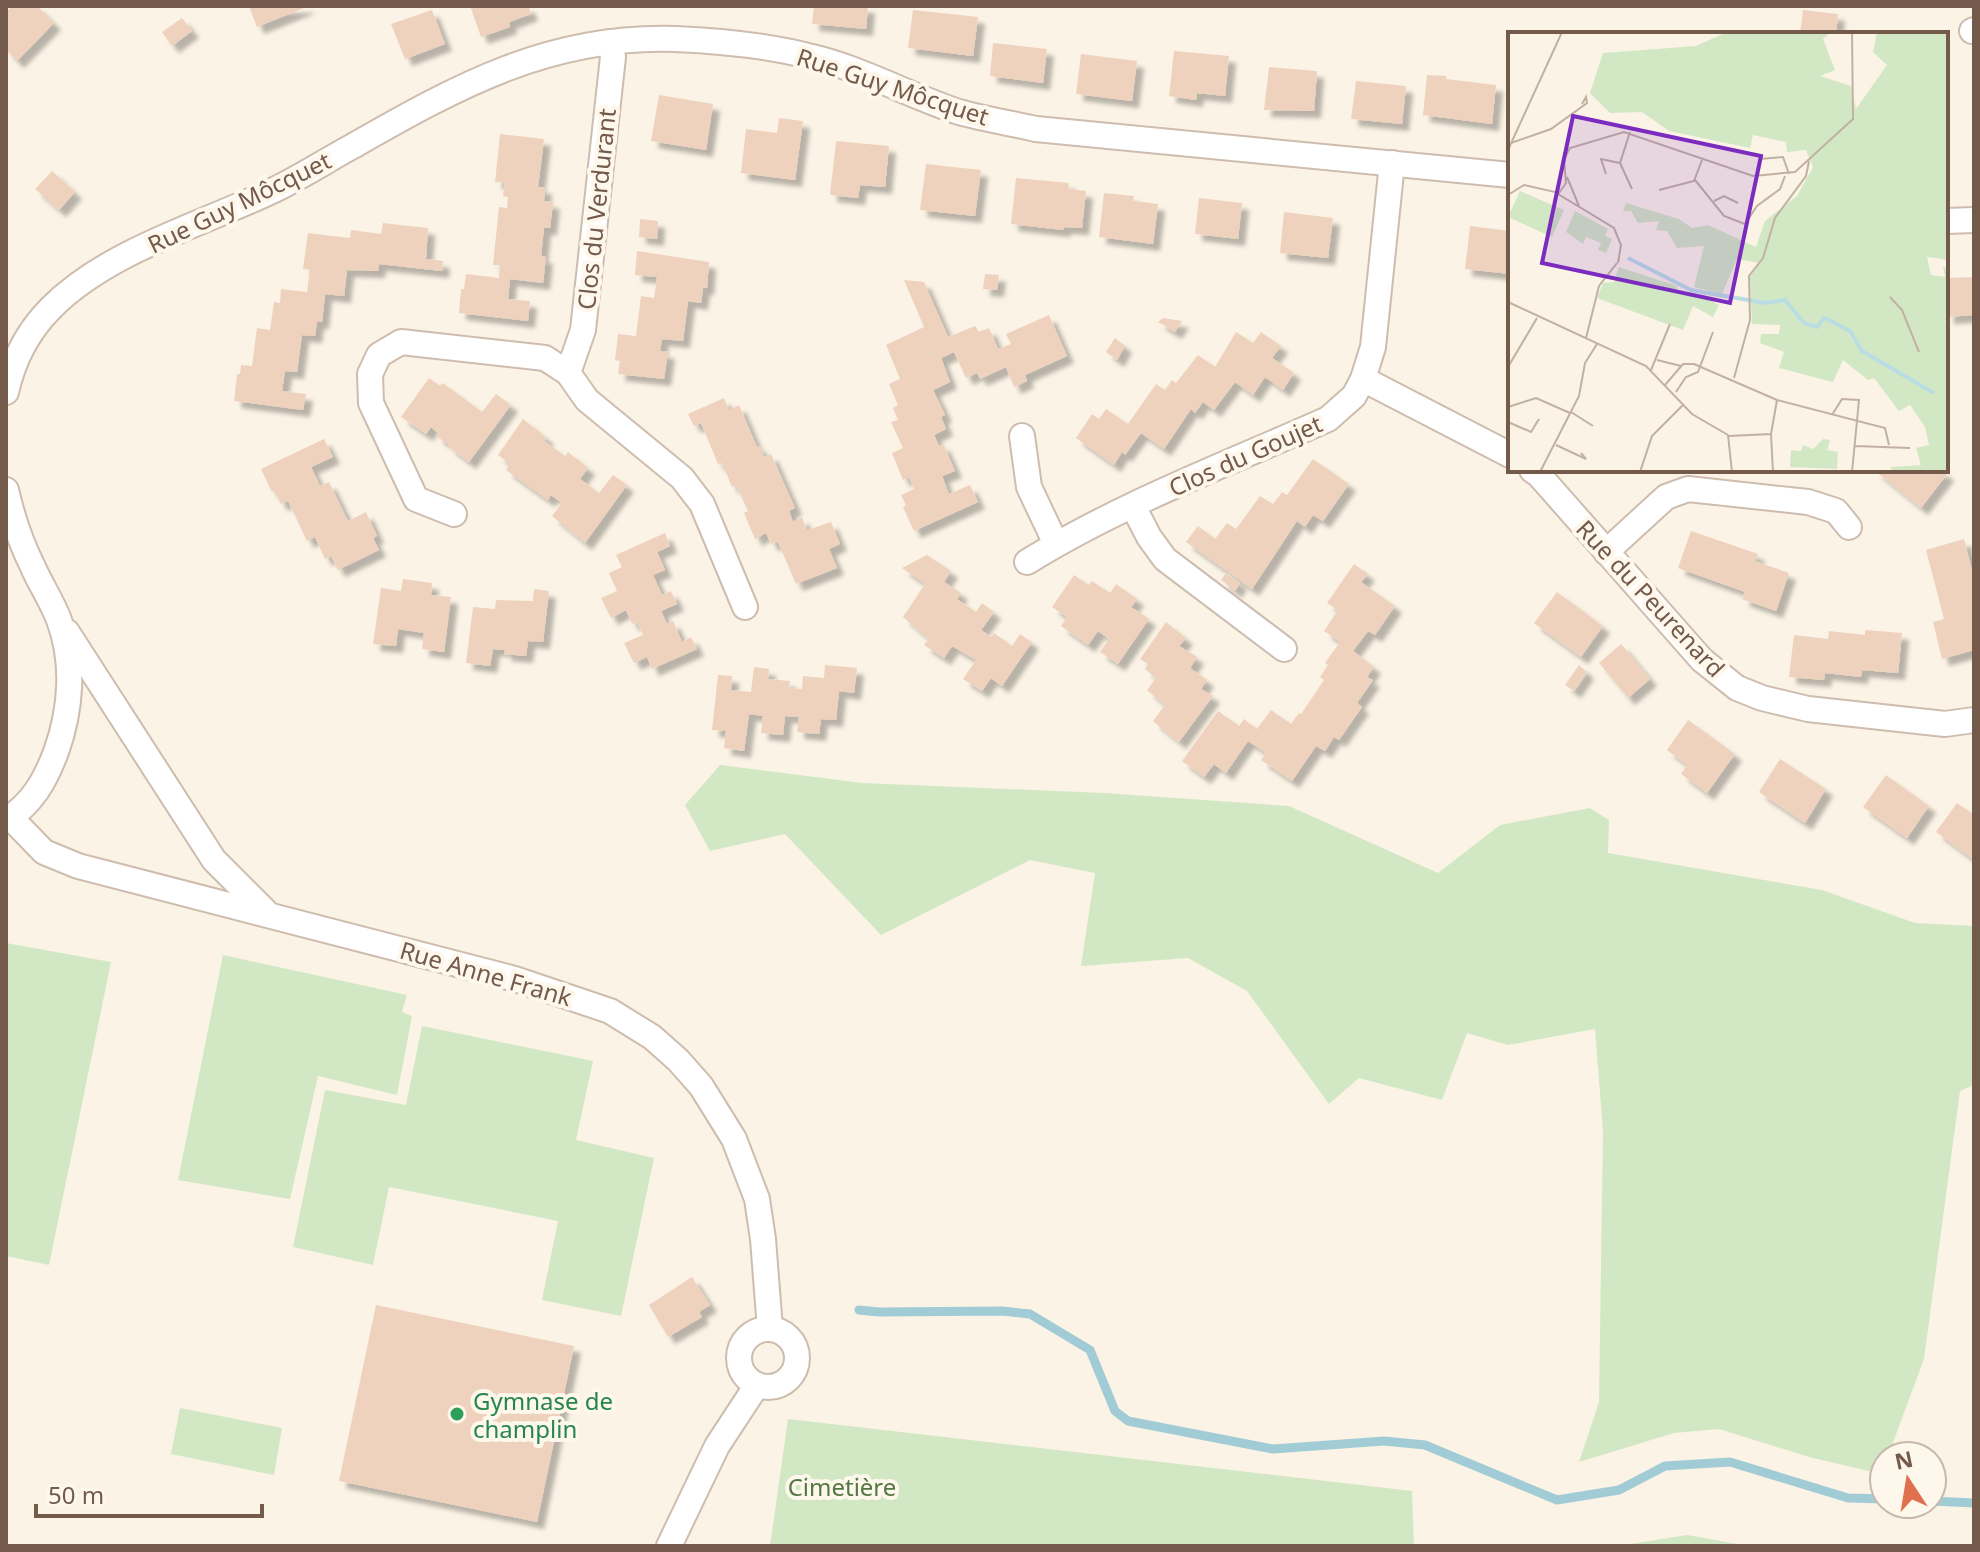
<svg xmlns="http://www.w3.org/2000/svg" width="1980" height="1552" viewBox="0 0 1980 1552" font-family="'Noto Sans',sans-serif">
<defs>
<filter id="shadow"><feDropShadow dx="7" dy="7" stdDeviation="2" flood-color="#0004"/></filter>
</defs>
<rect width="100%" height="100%" fill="#fbf3e5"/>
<g fill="#d2e8c4">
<polygon points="720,765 862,783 1104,793 1289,806 1438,873 1500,825 1590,808 1609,820 1608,853 1822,890 1915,923 1974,926 1974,1085 1960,1091 1924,1359 1888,1456 1884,1456 1881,1474 1809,1457 1719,1429 1674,1433 1579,1462 1599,1402 1603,1131 1595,1029 1508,1045 1467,1033 1442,1100 1359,1078 1329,1104 1247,991 1188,958 1081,966 1095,873 1030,860 881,935 785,834 710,851 685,805"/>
<polygon points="6,943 111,962 49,1265 6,1256"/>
<polygon points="223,955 407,995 402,1012 412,1016 397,1095 318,1076 290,1199 178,1180"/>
<polygon points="422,1026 593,1061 576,1140 654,1158 621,1316 542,1300 558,1221 389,1187 373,1265 293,1247 325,1090 406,1105"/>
<polygon points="180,1408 282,1428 274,1475 171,1454"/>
<polygon points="788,1419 1412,1491 1414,1546 770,1546"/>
<polygon points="1687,1535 1749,1546 1618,1546"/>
</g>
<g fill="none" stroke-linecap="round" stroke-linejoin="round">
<g stroke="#a1ccd5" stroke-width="9">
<polyline points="859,1310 879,1312 1002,1311 1030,1314 1090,1350 1115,1411 1128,1421 1273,1449 1384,1441 1425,1445 1557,1500 1619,1490 1665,1466 1730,1462 1848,1498 1884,1499"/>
<polyline points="1932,1501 1974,1503"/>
</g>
</g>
<g fill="#efd2be" filter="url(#shadow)">
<polygon points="12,6 37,6 54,23 17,61 6,50 6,12"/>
<polygon points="249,6 309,6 257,27"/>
<polygon points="470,6 528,6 531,14 509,22 510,27 481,37"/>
<polygon points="814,6 868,6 866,29 812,24"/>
<polygon points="432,10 445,44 405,59 391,24"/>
<polygon points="913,10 978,17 973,56 908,48"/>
<polygon points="1803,10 1838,14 1836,34 1800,34"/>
<polygon points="182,18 192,31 172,46 162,32"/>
<polygon points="993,43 1047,49 1043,83 990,76"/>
<polygon points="1174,51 1229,56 1225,96 1197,93 1196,100 1169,96"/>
<polygon points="1081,54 1137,61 1132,101 1076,94"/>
<polygon points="1269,67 1317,71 1314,111 1264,110"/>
<polygon points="1427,75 1446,76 1446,79 1496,85 1492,124 1423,115"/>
<polygon points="1356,81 1406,86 1402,124 1351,119"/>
<polygon points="659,95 713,104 706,150 651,141"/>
<polygon points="779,118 803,121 795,180 741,173 746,129 777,133"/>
<polygon points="500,134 544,139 538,187 545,187 544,201 553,202 550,228 544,228 541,256 546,257 543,283 510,279 508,299 530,301 528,321 459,313 461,289 464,289 466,274 499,278 500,265 493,265 499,207 507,208 508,197 503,196 505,183 495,182"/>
<polygon points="836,141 889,146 885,187 860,185 858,198 830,195"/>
<polygon points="926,164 981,170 975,216 920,210"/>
<polygon points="52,171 75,192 59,210 35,189"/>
<polygon points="1016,178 1069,183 1068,189 1086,191 1082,228 1064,227 1063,230 1011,224"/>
<polygon points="1104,193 1134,196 1133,201 1158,204 1153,244 1099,237"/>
<polygon points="1199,198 1242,203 1238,239 1195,234"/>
<polygon points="1284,212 1333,218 1328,258 1280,253"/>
<polygon points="640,219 658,221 657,239 639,237"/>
<polygon points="383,223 428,228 426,259 443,261 442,271 379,264 378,271 347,270 344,296 325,294 322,322 317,322 315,336 302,335 297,372 285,371 282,391 306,394 303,410 234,401 237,374 240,374 241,365 252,366 257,328 270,330 274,302 280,303 281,289 307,292 310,270 303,269 308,233 350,238 351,230 381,234"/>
<polygon points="1470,226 1510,231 1510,274 1465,269"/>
<polygon points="637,251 709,262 707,288 703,288 701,303 688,301 683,341 662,339 660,351 668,352 664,379 618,374 620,361 615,360 618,334 636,336 641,296 654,298 657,277 635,275"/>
<polygon points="985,274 999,275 997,290 983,289"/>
<polygon points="1974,277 1974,315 1947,317 1946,278"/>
<polygon points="904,280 924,282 948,337 975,326 979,332 989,328 998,349 1011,344 1006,334 1049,315 1067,356 1025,375 1027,381 1014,387 1006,367 980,379 977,373 966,378 954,352 941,358 950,382 933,390 945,415 941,417 946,429 934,435 939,446 943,444 955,471 942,476 949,494 970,485 978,502 914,531 903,507 906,505 901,495 914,489 909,477 903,480 892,453 903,448 891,422 898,420 893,408 898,405 889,384 900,379 886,345 924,327"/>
<polygon points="1163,318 1182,321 1175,332 1158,322"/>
<polygon points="1236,332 1253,343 1261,332 1281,346 1272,358 1294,373 1283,390 1265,377 1253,395 1235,382 1214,410 1203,402 1195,413 1191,409 1164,449 1141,433 1125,455 1122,452 1114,465 1076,438 1092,414 1099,419 1106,409 1128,424 1156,384 1165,390 1172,380 1176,383 1198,355 1215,367"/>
<polygon points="1115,338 1125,346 1117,360 1106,352"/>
<polygon points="429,378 440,386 443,383 482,412 496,394 511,405 469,462 449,447 450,445 436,436 438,433 431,427 426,434 401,417"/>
<polygon points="724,398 729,410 739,405 757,447 760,446 764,457 771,454 795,508 789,511 793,522 802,517 807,530 831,522 840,544 829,549 837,568 796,584 778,542 771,544 766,533 755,539 744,513 748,511 736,485 732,487 722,463 718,464 701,423 694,426 688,414"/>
<polygon points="523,419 547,438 544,441 565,456 568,452 588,468 580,479 599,493 613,475 627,485 585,543 552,516 562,503 551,495 548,500 517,478 506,470 510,464 498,455"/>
<polygon points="324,439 333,457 311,467 320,486 329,482 348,521 366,512 377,536 373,538 379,550 338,570 331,556 325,559 315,537 307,541 288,501 281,504 274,491 272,492 261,469"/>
<polygon points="1313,459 1349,484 1323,521 1313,515 1305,527 1297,521 1252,589 1186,542 1198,526 1215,539 1227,523 1236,529 1260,496 1273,504 1282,492 1287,495"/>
<polygon points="1874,470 1942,470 1947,474 1921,508"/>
<polygon points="1691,531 1758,554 1755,561 1789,573 1776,611 1742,599 1745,592 1678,568"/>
<polygon points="665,533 670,546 657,552 665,570 653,575 662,595 671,591 677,604 661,611 667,624 673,621 682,642 691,637 697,649 652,669 647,657 634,663 624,643 643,635 637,622 632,624 626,610 611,618 601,598 617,591 609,573 622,567 616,555"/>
<polygon points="1964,539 1974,578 1974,650 1942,659 1933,622 1944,619 1926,550"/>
<polygon points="927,555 951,571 944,582 961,593 957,599 976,612 982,603 994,612 981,630 991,637 994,633 1012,646 1020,634 1032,642 1002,686 991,678 982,691 963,679 976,660 952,646 944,658 924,645 929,639 903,617 925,584 902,568"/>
<polygon points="1354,564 1368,574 1361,582 1395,606 1375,635 1368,631 1353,651 1374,667 1367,677 1373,680 1357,703 1362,707 1339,740 1334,737 1325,751 1316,746 1292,781 1261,760 1266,753 1248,741 1226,773 1214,764 1204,777 1182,761 1218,711 1239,726 1244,719 1257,729 1271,710 1291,724 1299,713 1301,714 1324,680 1320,677 1328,665 1325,663 1340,642 1324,631 1338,610 1327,603"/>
<polygon points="1226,573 1240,583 1235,591 1221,580"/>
<polygon points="1074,575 1089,585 1092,581 1110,593 1116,584 1137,599 1131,607 1149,619 1118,664 1100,652 1109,639 1098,631 1088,645 1061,626 1067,617 1052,607"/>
<polygon points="403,579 432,583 431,595 451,597 444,652 422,649 424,633 398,629 396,646 373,644 381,588 401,591"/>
<polygon points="534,589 549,591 543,642 528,641 526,656 504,654 505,650 493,649 490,666 466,663 473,607 495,609 496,600 533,601"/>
<polygon points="1557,592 1603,626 1581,657 1534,623"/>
<polygon points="1166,622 1186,638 1179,646 1197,657 1190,668 1207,680 1201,689 1213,696 1179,742 1153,721 1165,705 1147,690 1156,678 1145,669 1148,664 1140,659"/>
<polygon points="1865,630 1902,633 1898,673 1862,670 1861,677 1825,673 1824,680 1789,677 1794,635 1828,639 1829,631 1865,635"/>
<polygon points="1621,644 1650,679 1628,698 1599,663"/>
<polygon points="825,665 857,668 854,693 839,691 836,720 821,719 819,734 797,732 799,717 785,716 783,735 761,733 763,716 749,714 744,751 724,748 726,731 712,730 718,675 732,676 731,690 751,692 754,667 769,669 768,679 790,681 789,688 802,689 803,676 824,678"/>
<polygon points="1579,665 1587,672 1574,691 1565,685"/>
<polygon points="1688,720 1735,754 1707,793 1681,774 1687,765 1667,750"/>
<polygon points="1780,759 1826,789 1805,823 1759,792"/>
<polygon points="1886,775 1929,806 1907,838 1863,807"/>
<polygon points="1957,803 1974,815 1974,860 1936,832"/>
<polygon points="692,1277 710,1305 699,1312 702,1317 668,1337 649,1305"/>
<polygon points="376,1305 574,1346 537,1522 339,1481"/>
</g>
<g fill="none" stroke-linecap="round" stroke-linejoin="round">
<defs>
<g id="street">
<polyline points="1972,31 1974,30"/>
<polyline points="1946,221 1974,220"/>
<polyline points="568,373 587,400 682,478 702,504 745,607"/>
<polyline points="1363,379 1510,455"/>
<path d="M 6,392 C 13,361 28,331 51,308 C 107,251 203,224 274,190 C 301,177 327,160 353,146 C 458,86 550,35 675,39 C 721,41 767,45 812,57 C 863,69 910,96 959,112 C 984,119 1010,123 1036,129 L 1510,175"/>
<polyline points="1022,436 1029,487 1056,544"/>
<polyline points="1532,470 1539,475 1702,660 1737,688 1762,698 1808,709 1945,724 1974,720"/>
<path d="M 6,490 C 12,516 20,541 32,565 C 40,584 52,601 59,620 C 75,663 71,710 56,752 C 45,781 32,804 6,820"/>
<polyline points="1133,506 1149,537 1165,559 1284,649"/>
<polyline points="454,514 416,499 371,403 370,374 379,355 401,342 545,358 568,373 583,330 613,57 610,42"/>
<polyline points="1606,552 1666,497 1688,489 1808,502 1836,511 1849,527"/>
<path d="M 1027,562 C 1121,504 1227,464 1328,419 L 1354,396 L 1363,379 L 1373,347 L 1392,163"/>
<polyline points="67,632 214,860 265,911"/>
<polyline points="10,817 44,852 78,866 515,979 610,1011 652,1037 678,1060 701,1086 734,1139 757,1199 763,1239 770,1329"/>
<circle cx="768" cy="1358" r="29"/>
<polyline points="669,1546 717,1446 757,1385"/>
</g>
</defs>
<use href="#street" stroke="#cebdaf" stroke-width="28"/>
<use href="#street" stroke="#fff" stroke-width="24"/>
</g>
<circle fill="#2e9e5b" stroke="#fef7eb" stroke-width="3" cx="457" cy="1414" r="8"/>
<g text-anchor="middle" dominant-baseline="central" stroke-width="8" stroke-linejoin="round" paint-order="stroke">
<g font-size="24" fill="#735a4b" stroke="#fef7eb">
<text transform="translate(893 86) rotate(18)">Rue Guy Môcquet</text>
<text transform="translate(239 202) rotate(-26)">Rue Guy Môcquet</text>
<text transform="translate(596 209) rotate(-84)">Clos du Verdurant</text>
<text transform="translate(1245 455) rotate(-24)">Clos du Goujet</text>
<text transform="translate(1651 598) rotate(47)">Rue du Peurenard</text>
<text transform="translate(486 973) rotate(16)">Rue Anne Frank</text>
</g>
<g font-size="24" fill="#27864d" stroke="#fef7eb" text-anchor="start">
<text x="473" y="1400">Gymnase de<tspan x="473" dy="28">champlin</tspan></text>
</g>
<g font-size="24" fill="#537843" stroke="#fef7eb">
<text x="842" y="1486">Cimetière</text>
</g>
</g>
<g transform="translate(1508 32)">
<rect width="440" height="440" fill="#fbf3e5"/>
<path d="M 219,0 L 323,0 L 315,7 L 327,38 L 312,44 L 343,54 L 348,77 L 379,33 L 365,20 L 369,0 L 440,0 L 440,228 L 419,225 L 423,243 L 437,245 L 435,235 L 440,236 L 440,440 L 383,440 L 383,435 L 413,433 L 408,416 L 421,413 L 417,395 L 402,373 L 391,379 L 366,346 L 360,348 L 335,328 L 325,350 L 271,336 L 276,320 L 252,311 L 253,302 L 271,302 L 272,293 L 244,292 L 242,245 L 252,231 L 229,227 L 214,262 L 186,255 L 196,214 L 169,216 L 159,199 L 148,198 L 151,189 L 130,191 L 123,179 L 115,179 L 118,171 L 171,187 L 184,196 L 200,193 L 248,215 L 257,189 L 289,164 L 305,135 L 298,118 L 279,120 L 278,110 L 245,103 L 242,116 L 161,99 L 134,80 L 102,81 L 82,61 L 95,21 L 188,14 ZM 12,159 L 56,178 L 44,205 L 0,185 ZM 67,179 L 100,197 L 97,204 L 104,207 L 98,221 L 90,218 L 93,211 L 78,205 L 75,212 L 58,200 ZM 111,235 L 169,254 L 168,262 L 194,264 L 211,273 L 205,285 L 185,274 L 175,298 L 89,266 L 95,251 L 106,250 ZM 315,407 L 322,408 L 319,418 L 330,420 L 329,437 L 282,435 L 283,418 L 293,419 L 295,413 L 305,417 Z" fill="#d2e8c4"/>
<path fill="none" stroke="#badde4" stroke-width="4" d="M 120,226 L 183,258 L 257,271 L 277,268 L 296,291 L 309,295 L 316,286 L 323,289 L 342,299 L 354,319 L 426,361"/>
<path fill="none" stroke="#c1b1a2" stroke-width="2" d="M 3,111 L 43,97 L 79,71 L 78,65 L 74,72M 0,118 L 54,0M 252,127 L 275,125 L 281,142M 112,131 L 124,157M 98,142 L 93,127 L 112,131 L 122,100M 59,145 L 71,174M 187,148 L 216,184 L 237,192 L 249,174 L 272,157 L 277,144M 151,158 L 186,149 L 194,128M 50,162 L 106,196 L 113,213 L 110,231 L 111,226M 0,163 L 16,153 L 51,161 L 58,151 L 56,127 L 62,116 L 116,100 L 245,144 L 287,140 L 345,87 L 344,0M 206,169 L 216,164 L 230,171M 382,265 L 394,278 L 411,320M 0,270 L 138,334 L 184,382 L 220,403 L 224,440M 78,306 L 91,254 L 109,231M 149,328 L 173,334M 0,335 L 29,286M 143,338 L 162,292M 226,346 L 242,288 L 241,244 L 255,226 L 267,186 L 298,144 L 301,129M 157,353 L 175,332 L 186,332 L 269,368 L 377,396 L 381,413M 168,360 L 178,345 L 190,340 L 205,300M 0,375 L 28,366 L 62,381M 63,380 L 85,394M 324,383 L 334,367 L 351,368 L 344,440M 0,390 L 23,400 L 31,387M 263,402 L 265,440M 221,404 L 263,402 L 269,368M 48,413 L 78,427 L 73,421M 347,414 L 402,416M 32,440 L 71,364 L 77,331 L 89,312M 132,440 L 144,404 L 176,372"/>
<path fill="#7b2cbf" fill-opacity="0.15" stroke="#7b2cbf" stroke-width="4" d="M 65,84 L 253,124 L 222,271 L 34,231 Z"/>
<rect width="440" height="440" fill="none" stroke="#735a4b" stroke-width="4"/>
</g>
<rect width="1980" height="1552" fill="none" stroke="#735a4b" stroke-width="16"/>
<g transform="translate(1908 1480) rotate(348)"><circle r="38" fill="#fef7eb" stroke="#c6b8ab" stroke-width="2"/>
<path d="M0-6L14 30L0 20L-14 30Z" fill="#e0714f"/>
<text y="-12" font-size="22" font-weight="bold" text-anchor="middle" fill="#735a4b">N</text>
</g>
<path d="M36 1504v12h226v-12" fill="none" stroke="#735a4b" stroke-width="4"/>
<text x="48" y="1504" font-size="24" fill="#735a4b" stroke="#fef7eb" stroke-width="6" paint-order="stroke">50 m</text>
</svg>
